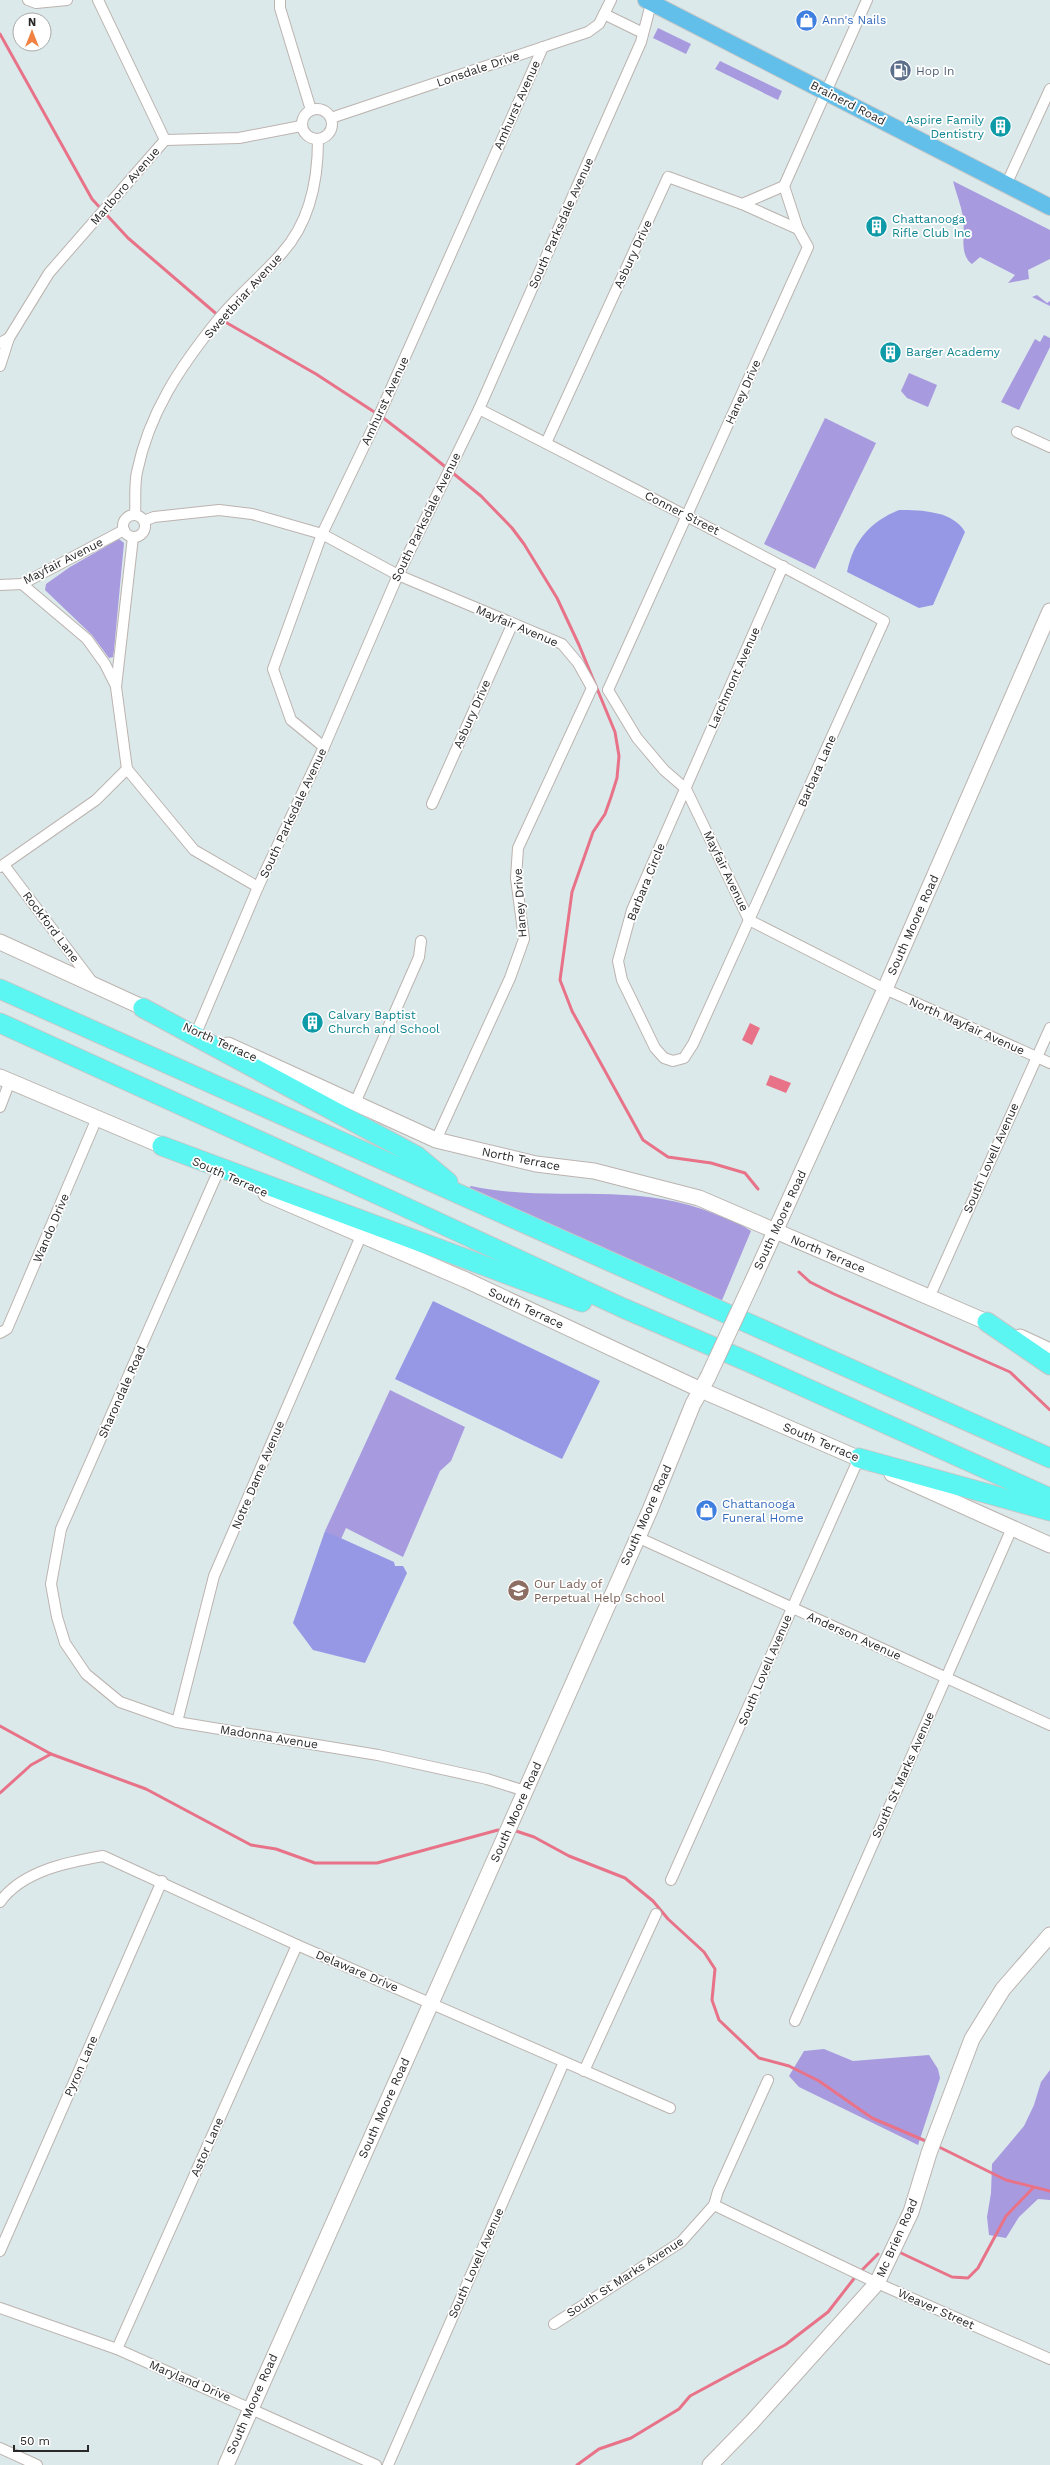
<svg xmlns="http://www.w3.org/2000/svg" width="1050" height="2465" viewBox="0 0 1050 2465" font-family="'Work Sans',sans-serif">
<rect width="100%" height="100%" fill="#dbe9ea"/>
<g fill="#a89adf">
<polygon points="658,28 691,44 686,54 653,38"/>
<polygon points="720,61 782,91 778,100 715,69"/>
<path d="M 953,181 L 1050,230 L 1050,259 L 1028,270 L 1029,279 L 1008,283 L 1015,275 L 980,257 L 972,264 C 958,254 966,232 963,217 C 961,205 956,193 953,181 Z"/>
<polygon points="1037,295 1047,303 1050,301 1050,306 1032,297"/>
<polygon points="1044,335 1050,338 1050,347 1019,410 1001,402 1035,339 1040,342"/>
<polygon points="909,373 937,385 928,407 907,398 901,391"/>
<polygon points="825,418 876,443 815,569 764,544"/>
<polygon points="119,539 124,543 114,650 113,657 109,658 92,635 45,590 46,584 70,567"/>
<path d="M 471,1186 C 555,1204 633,1180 715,1214 C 727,1219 741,1224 751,1231 L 720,1305 L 467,1189 Z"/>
<polygon points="390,1390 465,1427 451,1461 440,1471 403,1557 346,1528 341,1539 325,1531"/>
<polygon points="824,2049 853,2061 929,2055 938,2069 940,2078 918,2145 799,2087 789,2076 804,2051"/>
<polygon points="1050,2070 1050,2200 1038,2199 1019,2217 1006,2238 989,2235 987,2217 991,2193 992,2164 1024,2126 1034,2105 1041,2082"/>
</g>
<g fill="#9698e5">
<path d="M 899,510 C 922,510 953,511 965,532 L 933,605 L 919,608 L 847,572 C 853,541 871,521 899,510 Z"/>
<polygon points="433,1301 600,1381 562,1459 395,1379"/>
<polygon points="325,1531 394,1562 395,1566 403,1566 407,1573 365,1663 313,1650 293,1623"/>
</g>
<g fill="#e87389">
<polygon points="750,1023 760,1028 752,1045 742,1040"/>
<polygon points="770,1075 791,1083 786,1093 766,1085"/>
</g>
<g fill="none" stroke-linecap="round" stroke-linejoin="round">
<g stroke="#e87389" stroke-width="3">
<polyline points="0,34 92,199 128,238 227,323 316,374 382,417 421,447 481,496 512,528 524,544 557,598 579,645 615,732 619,756 617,778 611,797 605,814 593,832 572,892 560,980 572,1011 643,1140 668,1157 711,1163 745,1173 758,1189"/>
<polyline points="799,1272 810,1282 834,1294 1010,1372 1050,1410"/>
<polyline points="0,1726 51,1754 146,1789 251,1845 276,1849 315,1863 377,1863 498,1830"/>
<polyline points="0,1793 31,1765 51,1754"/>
<polyline points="516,1831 534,1837 569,1856 625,1878 653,1901 668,1919 704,1952 715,1969 712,2000 719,2020 759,2058 789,2066 819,2081 872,2118 928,2142"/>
<polyline points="937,2146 1006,2180 1050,2191"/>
<polyline points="901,2253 952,2277 968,2278 978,2268 1006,2216 1033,2188"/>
<polyline points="577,2465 599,2449 631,2438 679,2409 690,2396 785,2345 828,2312 856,2276 878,2254"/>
</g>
<defs>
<g id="street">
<polyline points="28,0 36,3 67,0"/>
<polyline points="98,0 165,140"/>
<polyline points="280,0 280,8 311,110"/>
<polyline points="604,14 643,33"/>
<circle cx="317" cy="124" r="15"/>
<polyline points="331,118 588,32 599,24 611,0"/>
<polyline points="165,140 239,138 301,126"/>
<polyline points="1006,185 1050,89"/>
<polyline points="742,204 798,229"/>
<polyline points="0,343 9,338 49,273 165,140"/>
<polyline points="0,366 9,338"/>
<path d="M 479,409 C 614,478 750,548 884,621 L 693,1044 L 684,1058 L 673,1061 L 664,1058 L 655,1048 L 622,980 L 618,961 L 632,910 L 783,566"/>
<polyline points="1017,432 1050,447"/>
<polyline points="546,443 668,177 742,204 784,186"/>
<path d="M 135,515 C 136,501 134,486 137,472 C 149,413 180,367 217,321 C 237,296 262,276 282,253 C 310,222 318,180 318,140"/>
<circle cx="134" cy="526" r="11"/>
<polyline points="144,521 154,517 219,510 252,514 322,534 398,575 562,644 578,663 592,688"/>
<polyline points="22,584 87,639 105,664 116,686"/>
<polyline points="0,585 22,584 124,530"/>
<polyline points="608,690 808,247 798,229 784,186 867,0"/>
<polyline points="608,690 637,738 664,770 686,789 749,920 885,989 1050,1063"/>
<polyline points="324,747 291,720 273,669 322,534 381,411 543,47"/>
<polyline points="127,769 194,850 258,887"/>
<polyline points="432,804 512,625"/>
<polyline points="4,865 93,983"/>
<polyline points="0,867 96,800 127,769 116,687 133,537"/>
<polyline points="197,1031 258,887 324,747 398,575 479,409 568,207 641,42 652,0"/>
<polyline points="355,1103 419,957 421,941"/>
<polyline points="0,1107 10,1081"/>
<polyline points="436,1140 510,978 524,939 516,878 518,848 592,688"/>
<polyline points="218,1172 61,1529 51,1584 57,1617 65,1643 86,1674 120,1702 177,1722 378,1755 487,1779 525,1791"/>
<polyline points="933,1289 1050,1028"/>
<polyline points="0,1333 7,1329 97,1118"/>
<polyline points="637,1537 1050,1725"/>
<polyline points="177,1722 214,1576 361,1236"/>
<polyline points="671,1880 859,1458"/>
<path d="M 0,1902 C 22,1871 68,1862 103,1856 L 297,1945 L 670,2108"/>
<polyline points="795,2021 1012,1528"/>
<polyline points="584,2071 656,1914"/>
<polyline points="714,2205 877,2283 1050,2359"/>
<polyline points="0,2251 162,1881"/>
<polyline points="0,2308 117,2349 376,2465"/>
<polyline points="554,2324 681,2242 714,2205 718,2191 768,2080"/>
<polyline points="117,2349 297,1945"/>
<polyline points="0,2448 37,2465"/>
<polyline points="388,2465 564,2062"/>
</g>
<g id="secondary">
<polyline points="0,942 153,1012"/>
<polyline points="228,1045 436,1140 536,1164 594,1171 699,1198 996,1326"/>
<polyline points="0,1077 172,1150"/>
<polyline points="266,1194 466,1280 701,1390 869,1463"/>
<polyline points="753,1280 885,989 1050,611"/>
<polyline points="1020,1337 1050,1351"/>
<polyline points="892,1474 1050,1545"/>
<polyline points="226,2465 650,1510 693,1404 708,1377"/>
<polyline points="710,2465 752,2422 877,2283 911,2212 929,2153 972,2039 1003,1989 1050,1935"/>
</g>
<polyline id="primary" points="646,0 1050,207"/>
<g id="highway">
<polyline points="0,989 1050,1458"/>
<polyline points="143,1008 417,1156 448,1182"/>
<polyline points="0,1023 392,1201 623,1308 751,1363 1050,1498"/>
<polyline points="162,1146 582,1302"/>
<polyline points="987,1322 1050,1365"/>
<polyline points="859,1458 1050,1511"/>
</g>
</defs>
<use href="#street" stroke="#bcb3af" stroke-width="12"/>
<use href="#secondary" stroke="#bcb3af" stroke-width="17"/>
<use href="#primary" stroke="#c7c7c7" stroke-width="18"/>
<use href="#highway" stroke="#c7c7c7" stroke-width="21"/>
<use href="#street" stroke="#fff" stroke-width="10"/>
<use href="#secondary" stroke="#fff" stroke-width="15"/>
<use href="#primary" stroke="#62bfe9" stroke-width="16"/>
<use href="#highway" stroke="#5bf5f2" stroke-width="19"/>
<defs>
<polyline id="secondary-bridge" points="708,1377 753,1280"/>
</defs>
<use href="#secondary-bridge" stroke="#bcb3af" stroke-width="17" stroke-linecap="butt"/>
<use href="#secondary-bridge" stroke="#fff" stroke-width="15"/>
</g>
<defs>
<symbol id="shop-disc" viewBox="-11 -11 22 22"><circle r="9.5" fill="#3f7fe0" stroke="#fff"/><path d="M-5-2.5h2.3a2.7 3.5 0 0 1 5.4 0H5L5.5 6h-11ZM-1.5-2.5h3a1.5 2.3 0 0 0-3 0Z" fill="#fff"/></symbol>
<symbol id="fuel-disc" viewBox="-11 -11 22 22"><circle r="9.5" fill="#5c6f8a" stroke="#fff"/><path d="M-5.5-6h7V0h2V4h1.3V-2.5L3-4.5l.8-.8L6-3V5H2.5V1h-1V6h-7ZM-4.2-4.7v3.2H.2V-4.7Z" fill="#fff"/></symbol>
<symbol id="building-disc" viewBox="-11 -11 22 22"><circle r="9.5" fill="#0f9aa8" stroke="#fff"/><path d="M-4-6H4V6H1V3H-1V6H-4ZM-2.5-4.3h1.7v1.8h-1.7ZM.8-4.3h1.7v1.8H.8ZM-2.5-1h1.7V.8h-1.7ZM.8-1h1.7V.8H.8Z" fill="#fff"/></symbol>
<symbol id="school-disc" viewBox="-11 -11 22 22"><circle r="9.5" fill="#8d6e63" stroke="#fff"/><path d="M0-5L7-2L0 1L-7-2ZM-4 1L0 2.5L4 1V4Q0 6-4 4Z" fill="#fff"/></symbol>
</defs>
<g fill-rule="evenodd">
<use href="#shop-disc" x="794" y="8" width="25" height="25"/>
<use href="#fuel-disc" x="888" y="58" width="25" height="25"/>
<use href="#building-disc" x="988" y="114" width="25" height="25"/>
<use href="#building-disc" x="864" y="214" width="25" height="25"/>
<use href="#building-disc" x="878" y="340" width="25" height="25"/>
<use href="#building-disc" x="300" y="1010" width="25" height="25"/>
<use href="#shop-disc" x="694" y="1498" width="25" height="25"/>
<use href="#school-disc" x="506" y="1578" width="25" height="25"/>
</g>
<g text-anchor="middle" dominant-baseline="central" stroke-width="3.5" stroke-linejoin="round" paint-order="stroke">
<g font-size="12" fill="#366cbe" stroke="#fff" text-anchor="start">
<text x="822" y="20">Ann's Nails</text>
<text x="722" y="1504">Chattanooga<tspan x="722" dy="14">Funeral Home</tspan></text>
</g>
<g font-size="12" fill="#292929" stroke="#fff">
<text transform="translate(478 69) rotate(-19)">Lonsdale Drive</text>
<text transform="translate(848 103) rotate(27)">Brainerd Road</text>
<text transform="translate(517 105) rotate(-66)">Amhurst Avenue</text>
<text transform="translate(125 186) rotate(-49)">Marlboro Avenue</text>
<text transform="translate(561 223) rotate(-66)">South Parksdale Avenue</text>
<text transform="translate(633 254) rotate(-65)">Asbury Drive</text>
<text transform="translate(243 296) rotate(-48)">Sweetbriar Avenue</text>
<text transform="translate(743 392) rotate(-66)">Haney Drive</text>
<text transform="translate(385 401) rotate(-65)">Amhurst Avenue</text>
<text transform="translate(682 513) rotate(27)">Conner Street</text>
<text transform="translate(426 517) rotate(-64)">South Parksdale Avenue</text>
<text transform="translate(63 561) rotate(-27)">Mayfair Avenue</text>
<text transform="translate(517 626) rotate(23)">Mayfair Avenue</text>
<text transform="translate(734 678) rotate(-66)">Larchmont Avenue</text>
<text transform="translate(472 714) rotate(-66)">Asbury Drive</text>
<text transform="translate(817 771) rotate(-66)">Barbara Lane</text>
<text transform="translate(293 813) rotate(-65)">South Parksdale Avenue</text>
<text transform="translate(726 871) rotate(64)">Mayfair Avenue</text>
<text transform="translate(646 882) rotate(-68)">Barbara Circle</text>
<text transform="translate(520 903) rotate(-94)">Haney Drive</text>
<text transform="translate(913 925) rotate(-66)">South Moore Road</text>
<text transform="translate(51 927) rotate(53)">Rockford Lane</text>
<text transform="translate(967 1026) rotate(24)">North Mayfair Avenue</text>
<text transform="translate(220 1042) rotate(24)">North Terrace</text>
<text transform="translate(991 1158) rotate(-66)">South Lovell Avenue</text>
<text transform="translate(521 1159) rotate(11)">North Terrace</text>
<text transform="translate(230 1177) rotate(24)">South Terrace</text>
<text transform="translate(780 1220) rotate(-65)">South Moore Road</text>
<text transform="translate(51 1228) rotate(-67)">Wando Drive</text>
<text transform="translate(828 1254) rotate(23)">North Terrace</text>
<text transform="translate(526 1308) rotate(25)">South Terrace</text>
<text transform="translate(122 1392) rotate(-66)">Sharondale Road</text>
<text transform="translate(821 1442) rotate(23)">South Terrace</text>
<text transform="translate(258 1475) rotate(-67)">Notre Dame Avenue</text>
<text transform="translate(646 1515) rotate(-66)">South Moore Road</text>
<text transform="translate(854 1636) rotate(24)">Anderson Avenue</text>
<text transform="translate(765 1670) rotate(-67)">South Lovell Avenue</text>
<text transform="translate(269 1737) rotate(9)">Madonna Avenue</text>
<text transform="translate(903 1775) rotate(-66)">South St Marks Avenue</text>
<text transform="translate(516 1812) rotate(-66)">South Moore Road</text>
<text transform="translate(357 1971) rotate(23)">Delaware Drive</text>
<text transform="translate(81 2066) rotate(-66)">Pyron Lane</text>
<text transform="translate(384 2108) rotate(-66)">South Moore Road</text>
<text transform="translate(207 2147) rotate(-66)">Astor Lane</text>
<text transform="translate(897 2238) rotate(-66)">Mc Brien Road</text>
<text transform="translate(476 2263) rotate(-66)">South Lovell Avenue</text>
<text transform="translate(625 2277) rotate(-33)">South St Marks Avenue</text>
<text transform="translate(936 2309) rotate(24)">Weaver Street</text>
<text transform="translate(190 2381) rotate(23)">Maryland Drive</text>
<text transform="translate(252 2404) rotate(-66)">South Moore Road</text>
</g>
<g font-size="12" fill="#4e5e75" stroke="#fff" text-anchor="start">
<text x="916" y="71">Hop In</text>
</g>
<g font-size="12" fill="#0d838f" stroke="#fff" text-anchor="start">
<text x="984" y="120" text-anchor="end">Aspire Family<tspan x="984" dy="14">Dentistry</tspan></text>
<text x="892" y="219">Chattanooga<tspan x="892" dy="14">Rifle Club Inc</tspan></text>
<text x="906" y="352">Barger Academy</text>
<text x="328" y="1015">Calvary Baptist<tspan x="328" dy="14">Church and School</tspan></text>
</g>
<g font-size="12" fill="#785e54" stroke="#fff" text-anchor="start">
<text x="534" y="1584">Our Lady of<tspan x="534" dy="14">Perpetual Help School</tspan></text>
</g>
</g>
<g transform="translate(32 32)"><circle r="19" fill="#ffffff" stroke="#a9a9a9"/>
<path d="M0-3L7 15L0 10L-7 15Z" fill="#f08142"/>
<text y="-6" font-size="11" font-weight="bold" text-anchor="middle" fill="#292929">N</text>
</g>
<path d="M14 2445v6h74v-6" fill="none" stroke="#292929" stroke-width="2"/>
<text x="20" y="2445" font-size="12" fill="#292929" stroke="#ffffff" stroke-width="3" paint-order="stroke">50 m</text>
</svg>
